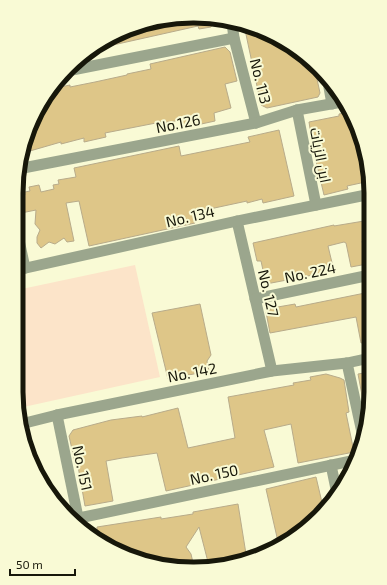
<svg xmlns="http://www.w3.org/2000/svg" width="387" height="585" viewBox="0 0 387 585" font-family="'Exo 2',Cairo,sans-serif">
<rect width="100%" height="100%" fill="#f9fad5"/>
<polygon fill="#fce4c9" points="135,265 160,377 19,408 16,391 17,290"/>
<g fill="#dec688" stroke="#b8ab8a">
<polygon points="182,16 217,22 213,23 211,27 199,29 198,26 113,45 113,43 99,46 115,34"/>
<polygon points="244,25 251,26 311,60 314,65 320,93 318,97 267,108 261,105"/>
<polygon points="225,47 230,52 237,81 225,84 231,108 214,113 215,121 183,128 182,120 161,123 161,122 105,133 106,137 84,142 84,138 61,144 61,142 23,153 34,115 51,89 70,85 70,87 95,82 127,75 127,74 151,69 150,64"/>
<polygon points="350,112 353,115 370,181 347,186 348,189 324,195 313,148 309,122 339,116 339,114"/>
<polygon points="279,130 294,196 263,203 262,199 247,203 247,201 205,210 192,213 195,223 89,246 79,201 66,203 74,241 67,242 64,238 55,244 49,242 41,248 37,243 37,237 40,230 35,224 36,210 21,213 20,200 21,196 25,195 25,192 30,191 29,187 39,185 41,192 54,189 53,185 59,184 58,180 76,177 74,168 179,146 181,156 250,142 248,137"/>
<polygon points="370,220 370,239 362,241 367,264 351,267 346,243 344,242 328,246 334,271 266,284 261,261 257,261 253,243 334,225 334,226"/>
<polygon points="370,292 370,341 361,343 356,317 270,333 266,312 272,308 295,304 296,307"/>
<polygon points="200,304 211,355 207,361 209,371 168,379 152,313"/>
<polygon points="370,372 369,415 367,422 358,374"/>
<polygon points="326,374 340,378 344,380 349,412 346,413 354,452 298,463 291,424 264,430 274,467 166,491 157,453 122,458 106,461 113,501 85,506 78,466 76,467 69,436 73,430 111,420 142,416 142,417 178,408 188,448 235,438 228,397 294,385 293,383 311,380 310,377"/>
<polygon points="351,473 342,485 340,475"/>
<polygon points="316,477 324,511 279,546 266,489"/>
<polygon points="238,504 246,554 221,558 208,562 199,527 186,547 191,554 194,567 182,569 126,556 89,535 97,530 97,527 161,517 161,519 193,514 193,512"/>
</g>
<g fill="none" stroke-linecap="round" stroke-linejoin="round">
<g stroke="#9ba68d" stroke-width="11">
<polyline points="232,23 234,38 256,123"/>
<polyline points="67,71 234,38"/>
<polyline points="328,82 332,104"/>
<polyline points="297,110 316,205"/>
<polyline points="18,169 256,123 297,110 342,102"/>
<polyline points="237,221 272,371"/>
<polyline points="17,231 25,268"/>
<polyline points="17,270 237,221 371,194"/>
<polyline points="255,299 370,275"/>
<polyline points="347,363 363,437"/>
<polyline points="57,415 80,527"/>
<polyline points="21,424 57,415 272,371 347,363 370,358"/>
<polyline points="331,465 337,494"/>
<polyline points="79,518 356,460"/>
</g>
</g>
<g text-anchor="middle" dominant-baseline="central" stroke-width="4" stroke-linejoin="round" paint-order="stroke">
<g font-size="15" fill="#17170a" stroke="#f9fad5">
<text transform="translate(261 81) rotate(76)">No. 113</text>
<text transform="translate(178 123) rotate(-11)">No.126</text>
<text transform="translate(321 155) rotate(79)">ابن الزيات</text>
<text transform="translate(190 216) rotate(-13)">No. 134</text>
<text transform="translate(310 272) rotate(-12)">No. 224</text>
<text transform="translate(269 293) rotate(77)">No. 127</text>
<text transform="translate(192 372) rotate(-11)">No. 142</text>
<text transform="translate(83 468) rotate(78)">No. 151</text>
<text transform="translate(214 474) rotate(-12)">No. 150</text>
</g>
</g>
<path d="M0 0H387V585H0ZM193 23H194A170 170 0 0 1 364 193V392A170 170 0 0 1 194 562H193A170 170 0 0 1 23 392V193A170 170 0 0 1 193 23Z" fill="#f9fad5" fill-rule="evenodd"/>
<path fill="none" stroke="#17170a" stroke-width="5" d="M193 23H194A170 170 0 0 1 364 193V392A170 170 0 0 1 194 562H193A170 170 0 0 1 23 392V193A170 170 0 0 1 193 23Z"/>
<path d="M10 569v6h65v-6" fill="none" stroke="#17170a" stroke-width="2"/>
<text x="16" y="569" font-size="12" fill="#17170a" stroke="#f9fad5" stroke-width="3" paint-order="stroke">50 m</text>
</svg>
